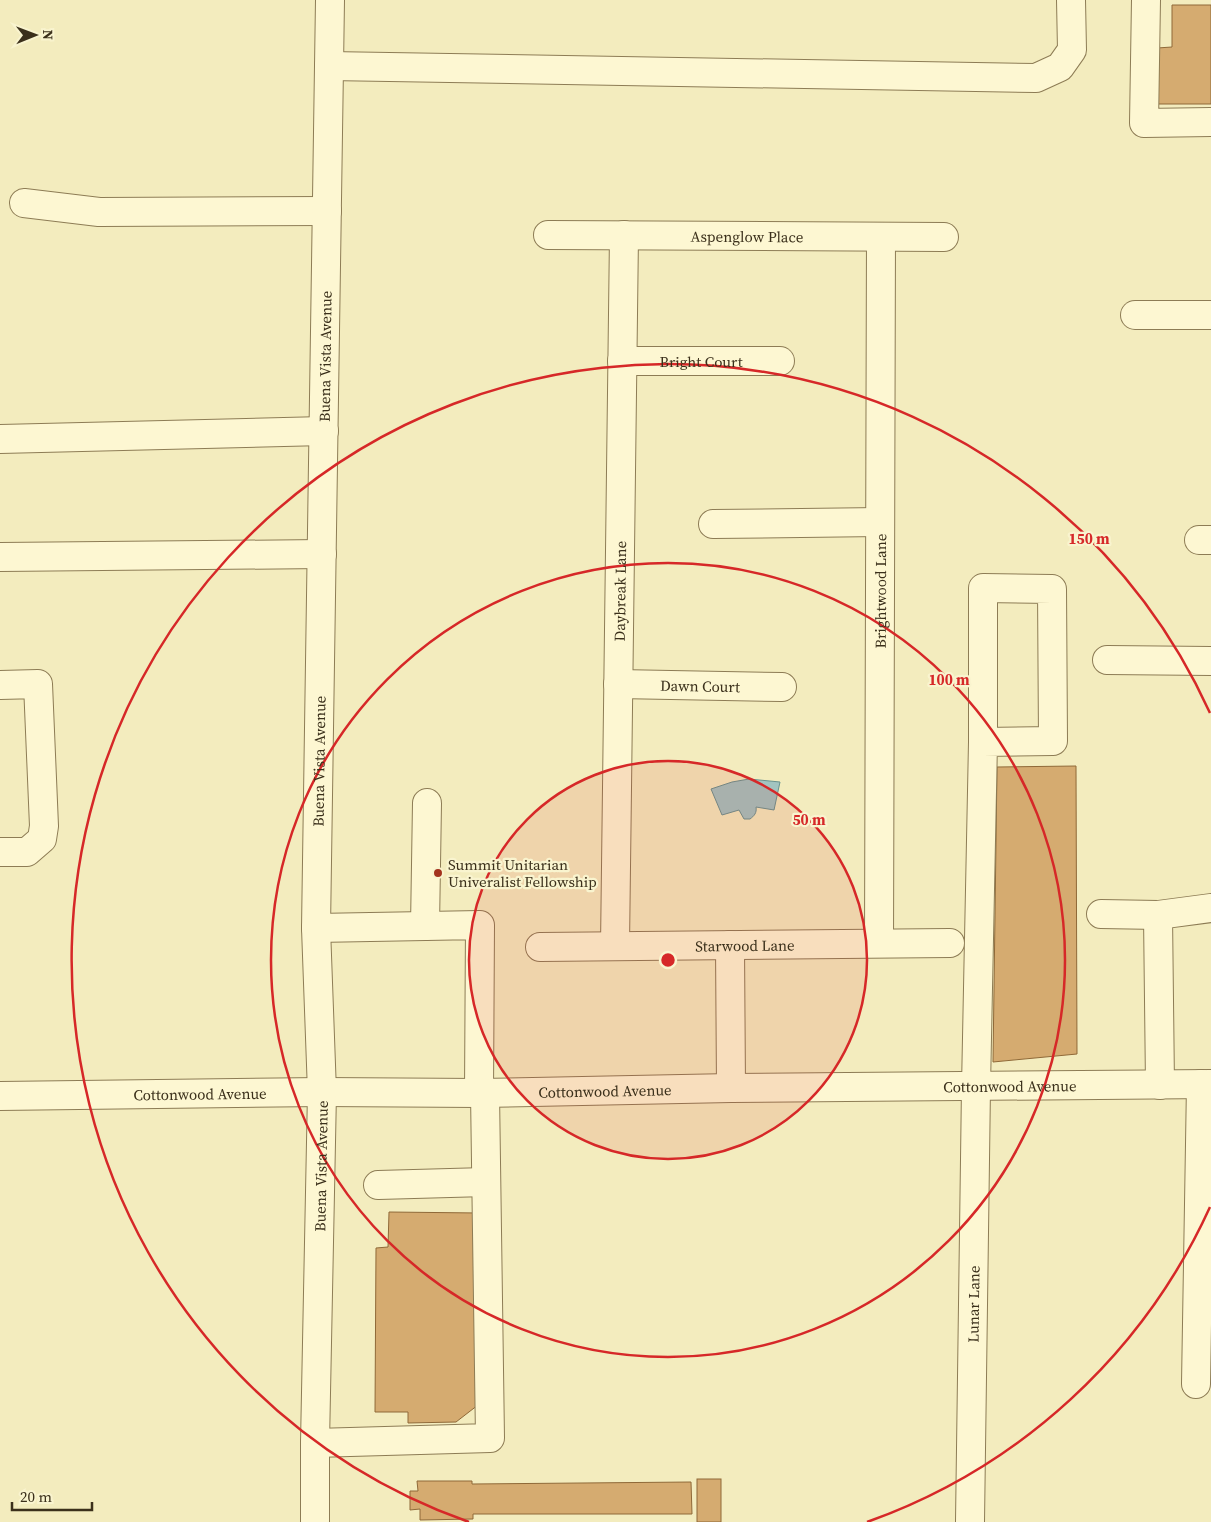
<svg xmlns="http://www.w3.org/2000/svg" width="1211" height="1522" viewBox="0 0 1211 1522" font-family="'Source Serif 4',serif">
<rect width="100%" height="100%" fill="#f3ecbe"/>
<path fill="#a2c4c0" stroke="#68938f" d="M 749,779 L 780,782 L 774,810 L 756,807 C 757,813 754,816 750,819 L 744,819 L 739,810 L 722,815 L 711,789 L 732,782 Z"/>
<g fill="#d5ab70" stroke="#8f6938">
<polygon points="1172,5 1211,5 1211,104 1157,104 1157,48 1172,47"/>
<polygon points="1076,766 1077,1054 993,1062 997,767"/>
<polygon points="389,1212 479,1213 478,1405 456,1422 408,1423 408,1412 375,1412 376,1248 388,1247"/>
<rect x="697" y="1479" width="24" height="43"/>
<polygon points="417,1481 472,1481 472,1484 691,1482 692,1514 473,1514 473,1519 420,1520 420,1509 410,1510 410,1491 418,1491"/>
</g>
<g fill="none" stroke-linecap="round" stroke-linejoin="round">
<defs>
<g id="minor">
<polyline points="1146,0 1144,123 1211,122"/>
<polyline points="329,66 1036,78 1060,67 1072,50 1071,0"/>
<polyline points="24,203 99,212 327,211"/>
<path id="s1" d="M 548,235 L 944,237"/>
<polyline points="1135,315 1211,315"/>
<path id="s2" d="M 622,361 L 780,361"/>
<polyline points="0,439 324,431"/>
<polyline points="713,524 880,522"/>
<polyline points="1199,540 1211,540"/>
<polyline points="0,557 322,554"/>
<polyline points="1107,660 1211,661"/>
<path id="s3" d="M 618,684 L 782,687"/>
<polyline points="0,685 38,684 44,826 42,839 27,852 0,852"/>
<polyline points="1101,914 1158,915 1211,908"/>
<polyline points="1158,915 1160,1085"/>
<polyline points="425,926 427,803"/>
<polyline points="316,928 480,925 479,1093"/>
<path id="s4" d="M 879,943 L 881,237"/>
<polyline points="730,945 731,1088"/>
<path id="s5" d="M 615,946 L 624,235"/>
<path id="s6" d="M 540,947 L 950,943"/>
<path id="s7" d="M 0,1096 L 322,1092 L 479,1093 L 731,1088 L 1211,1084"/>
<polyline points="378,1185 486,1182"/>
<polyline points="1196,1384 1201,1084"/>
<polyline points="315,1443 490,1438 485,1093"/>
<path id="s8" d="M 315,1522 L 315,1443 L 322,1092 L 316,928 L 330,0"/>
<path id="s9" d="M 970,1522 L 976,1087 L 983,742 L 983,588 L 1052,589 L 1053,741 L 983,742"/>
</g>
</defs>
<use href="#minor" stroke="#8d7c55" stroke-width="30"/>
<use href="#minor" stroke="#fdf7d2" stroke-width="28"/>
</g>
<circle cx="668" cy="960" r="199" fill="#d62828" fill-opacity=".12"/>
<g fill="none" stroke="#d62828" stroke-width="2.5">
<circle cx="668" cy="960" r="199"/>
<circle cx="668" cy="960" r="397"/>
<path d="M1210 1207A596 596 0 0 1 867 1522M469 1522A596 596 0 1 1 1210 713"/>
</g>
<circle fill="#a3331e" stroke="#f9f4cf" stroke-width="2" cx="438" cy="873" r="5"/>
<g text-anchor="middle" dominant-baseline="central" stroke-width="4.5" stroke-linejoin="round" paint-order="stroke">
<g font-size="15" fill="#3b301b" stroke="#f9f4cf">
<text stroke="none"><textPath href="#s1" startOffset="199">Aspenglow Place</textPath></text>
<text stroke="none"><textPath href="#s8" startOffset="1166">Buena Vista Avenue</textPath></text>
<text stroke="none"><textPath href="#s2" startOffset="79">Bright Court</textPath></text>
<text stroke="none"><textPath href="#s4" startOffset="352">Brightwood Lane</textPath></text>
<text stroke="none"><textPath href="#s5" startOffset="355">Daybreak Lane</textPath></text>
<text stroke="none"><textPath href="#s3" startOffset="82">Dawn Court</textPath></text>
<text stroke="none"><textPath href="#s8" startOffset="761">Buena Vista Avenue</textPath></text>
<text stroke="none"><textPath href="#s6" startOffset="205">Starwood Lane</textPath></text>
<text stroke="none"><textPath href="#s7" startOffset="1010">Cottonwood Avenue</textPath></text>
<text stroke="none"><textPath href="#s7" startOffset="605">Cottonwood Avenue</textPath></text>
<text stroke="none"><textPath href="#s7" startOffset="200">Cottonwood Avenue</textPath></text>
<text stroke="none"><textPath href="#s8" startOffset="356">Buena Vista Avenue</textPath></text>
<text stroke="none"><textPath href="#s9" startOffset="218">Lunar Lane</textPath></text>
</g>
<g font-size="15" fill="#3b301b" stroke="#f9f4cf" text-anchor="start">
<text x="448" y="864">Summit Unitarian<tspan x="448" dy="17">Univeralist Fellowship</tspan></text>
</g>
</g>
<circle cx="668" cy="960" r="8" fill="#d62828" stroke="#f9f4cf" stroke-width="2.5"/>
<g font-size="15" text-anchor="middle" font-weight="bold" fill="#d62828" stroke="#f9f4cf" stroke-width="4.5" stroke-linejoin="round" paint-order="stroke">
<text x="1089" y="544">150 m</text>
<text x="949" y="685">100 m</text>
<text x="809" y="825">50 m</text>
</g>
<g transform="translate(35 35) rotate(89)" stroke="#f9f4cf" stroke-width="4" paint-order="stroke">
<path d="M0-4L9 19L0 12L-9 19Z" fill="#3b301b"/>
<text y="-8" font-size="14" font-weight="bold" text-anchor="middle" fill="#3b301b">N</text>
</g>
<path d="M12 1502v8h80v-8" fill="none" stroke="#3b301b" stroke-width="2.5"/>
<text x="20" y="1502" font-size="15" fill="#3b301b" stroke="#f9f4cf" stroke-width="4" paint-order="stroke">20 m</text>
</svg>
